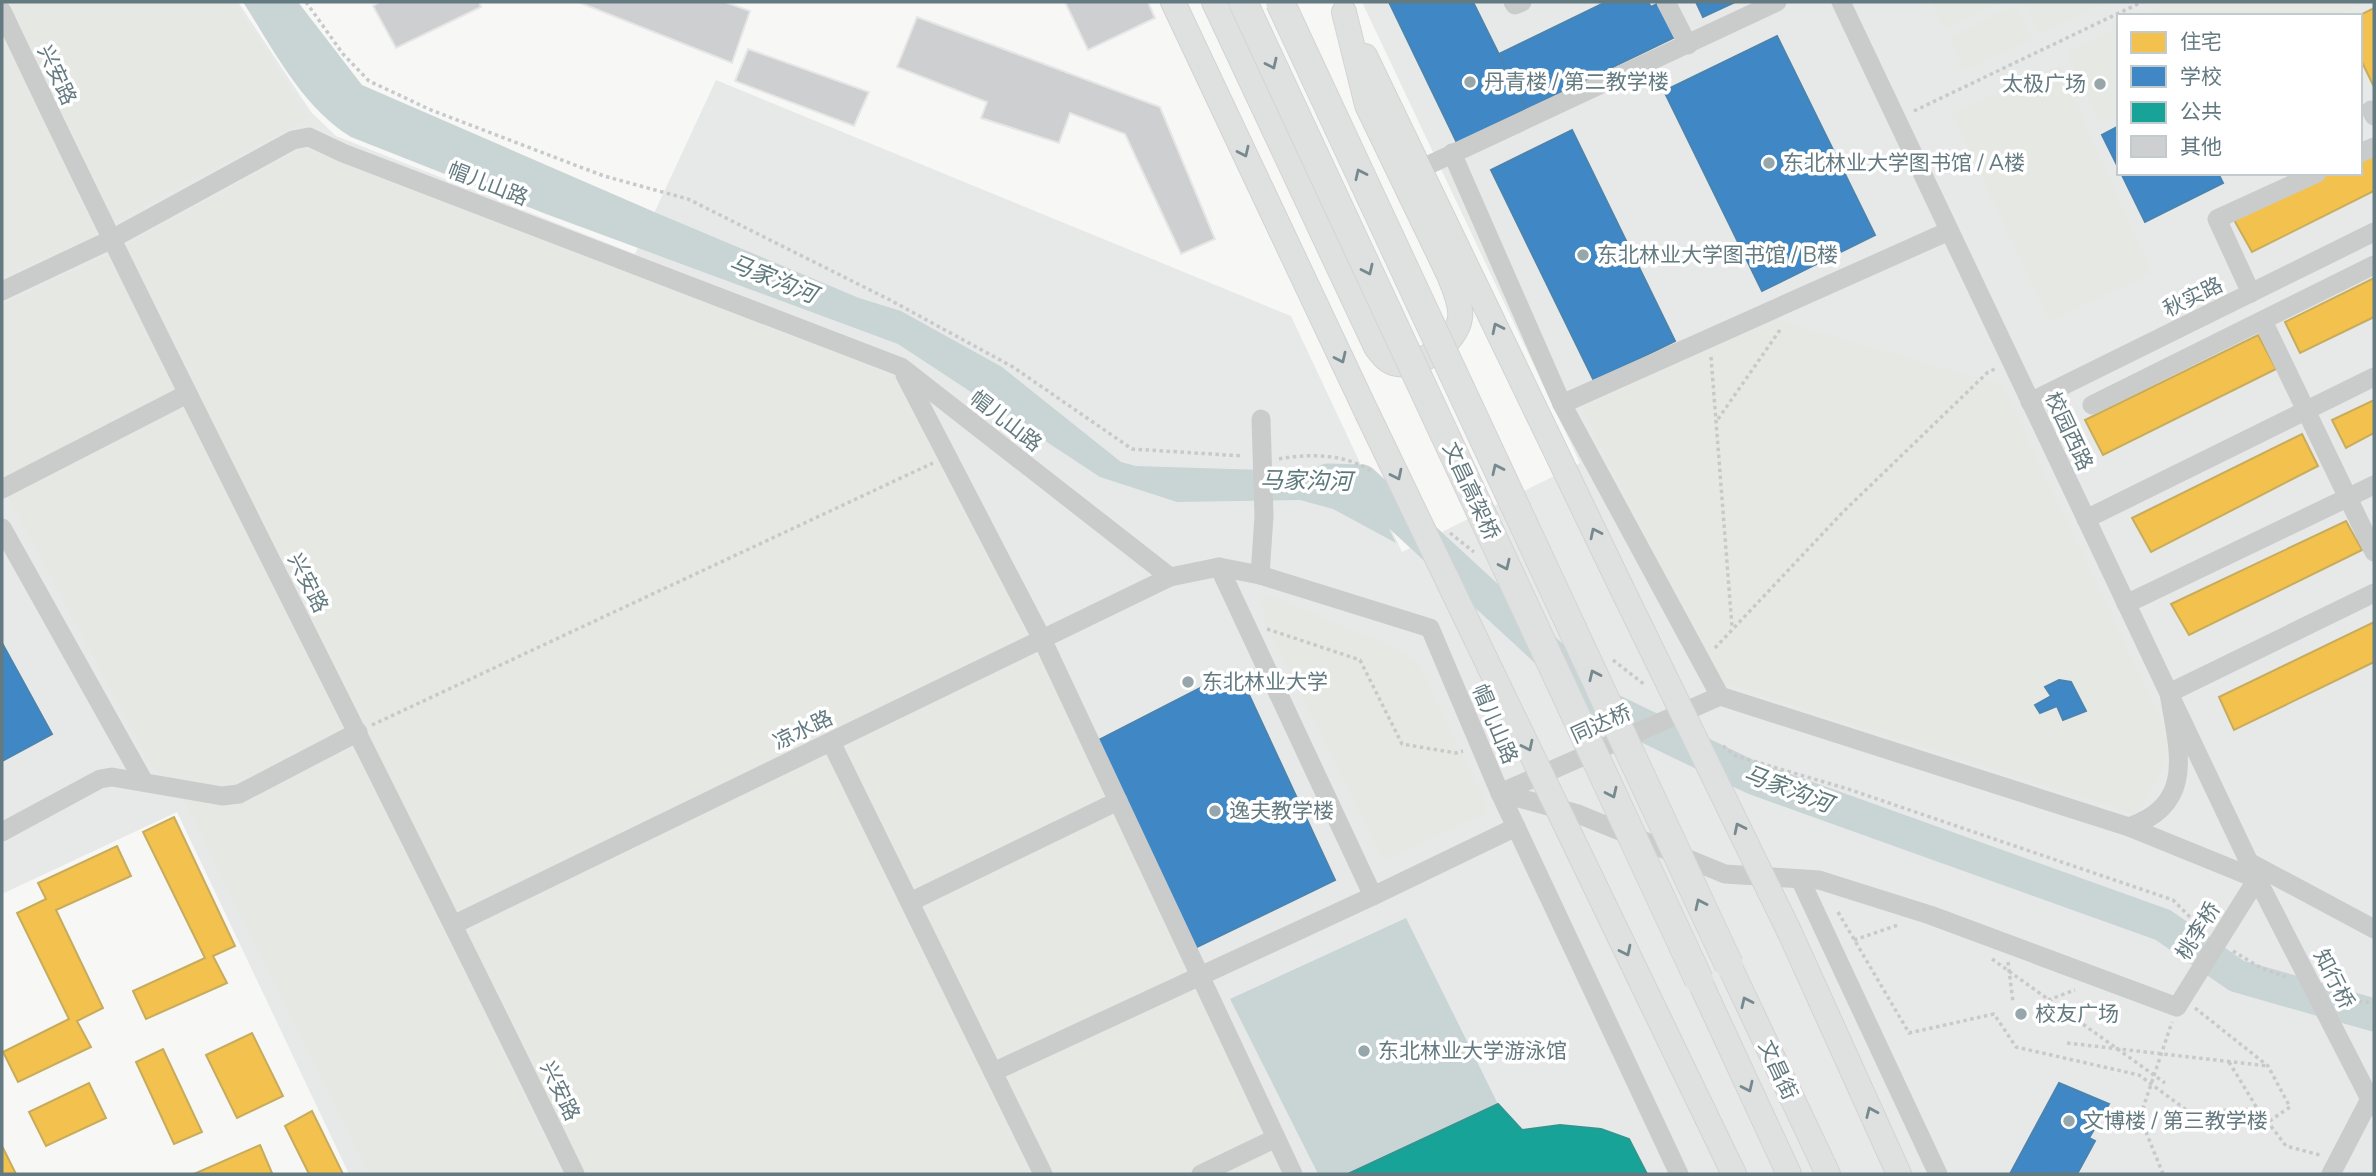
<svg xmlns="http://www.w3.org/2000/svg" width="2376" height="1176" viewBox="0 0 2376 1176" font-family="'Nunito Sans','Noto Sans SC',sans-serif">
<rect width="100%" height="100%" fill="#f7f7f6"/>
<path fill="#e7e9e8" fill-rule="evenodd" d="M 2,2 L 238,2 L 311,112 L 336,136 L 635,254 L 716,80 L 1291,316 L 1402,552 L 1580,463 L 1362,2 L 2374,2 L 2374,1174 L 349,1174 L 177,812 L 2,894 ZM 2119,16 L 2360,16 L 2360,173 L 2119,173 Z"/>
<g fill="#e6e9e3">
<polygon points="9,2 235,2 309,118 114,222"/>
<polygon points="1930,2 2003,2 1944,29"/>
<polygon points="2024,2 2106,2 2106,3 2039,35"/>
<polygon points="2167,2 2368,2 2337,16 2139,16"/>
<polygon points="2015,4 2033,40 1963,72 1949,37"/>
<polygon points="2119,26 2119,115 2099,123 2066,52"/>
<polygon points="2,35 99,236 2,277"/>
<polygon points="2060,65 2153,274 2049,322 1951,113"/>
<polygon points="304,147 896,372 1034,636 457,916 125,245"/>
<polygon points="109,254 444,926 562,1174 368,1174 185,803 151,767 2,487 2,304"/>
<path d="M 1772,318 L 2002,384 L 2170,736 C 2166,771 2156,787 2135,815 L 1719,682 L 1581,408 Z"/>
<polygon points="1264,595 1271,595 1394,647 1419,663 1488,807 1484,815 1383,861 1266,626 1260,602"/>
<polygon points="1037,650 1271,1136 1192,1174 582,1174 464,928"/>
<polygon points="1271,1148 1283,1174 1216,1174"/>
</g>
<g fill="#c9d5d5">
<path d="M 243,2 L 298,2 L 362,85 L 659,214 L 859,298 L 901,311 L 1002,367 L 1121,462 L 1136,466 L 1362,473 L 1396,543 L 1333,509 L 1300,500 L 1177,502 L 1100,477 L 898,344 L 546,214 L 351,137 C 301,106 274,50 243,2 Z"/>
<polygon points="1406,918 1498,1104 1348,1174 1318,1174 1230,999"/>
</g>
<g fill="#f2c14e" stroke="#c7ac5d" stroke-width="2">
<polygon points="2374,8 2374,87 2360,58 2358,16"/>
<polygon points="2374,151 2374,191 2252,252 2234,220 2328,173 2360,173 2360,157"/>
<polygon points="2374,278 2374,317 2300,353 2285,322"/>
<polygon points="2258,335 2276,369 2103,455 2085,420"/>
<polygon points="2374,400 2374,433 2346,448 2332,420"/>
<polygon points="2302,434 2318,466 2151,552 2132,518"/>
<polygon points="2346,521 2362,550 2189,635 2171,604"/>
<polygon points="2374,622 2374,662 2234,730 2219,697"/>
<polygon points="174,817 235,946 213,956 227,983 146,1019 133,991 205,958 143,832"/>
<polygon points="117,846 131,876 56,910 103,1008 77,1021 91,1047 18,1082 3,1052 69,1019 17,913 46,899 38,883"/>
<polygon points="252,1033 283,1096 237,1118 206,1055"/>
<polygon points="163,1049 202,1132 174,1144 136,1062"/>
<polygon points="89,1083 106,1118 46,1146 29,1112"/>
<polygon points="312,1111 343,1174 309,1174 285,1126"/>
<polygon points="260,1145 272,1173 269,1174 194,1174"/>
<polygon points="2,1146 16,1174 2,1174"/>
</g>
<g fill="#3f88c5" stroke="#4a84b1" stroke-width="2">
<polygon points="1389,2 1473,2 1526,109 1457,143"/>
<polygon points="1606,2 1648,2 1651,7 1661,2 1677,36 1526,109 1499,54"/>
<polygon points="1696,2 1735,2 1703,17"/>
<polygon points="1777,36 1875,235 1762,291 1664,91"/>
<polygon points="2119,126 2119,169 2102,135"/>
<polygon points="1572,130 1675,341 1594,381 1491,170"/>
<polygon points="2121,173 2218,173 2223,183 2145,222"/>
<polygon points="2,643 52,734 2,761"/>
<polygon points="1237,669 1335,880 1193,949 1095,742"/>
<polygon points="2059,680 2071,682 2086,711 2063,720 2057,706 2040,713 2035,705 2051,696 2045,687"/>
<polygon points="2059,1083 2109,1104 2089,1138 2095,1141 2077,1174 2070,1172 2010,1174"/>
</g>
<polygon fill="#17a398" stroke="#2e9791" stroke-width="2" points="1498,1104 1522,1130 1560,1125 1601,1129 1629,1139 1647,1174 1348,1174"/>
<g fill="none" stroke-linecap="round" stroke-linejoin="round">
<polyline stroke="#c9d5d5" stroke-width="33" points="1328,480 1362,481 1608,708 1753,778 2163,925 2237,976 2374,1015"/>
</g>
<g fill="#cdcfd0" stroke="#e6e6e6" stroke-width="2">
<polygon points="380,2 479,2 481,7 396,48 373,6"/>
<polygon points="578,2 725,2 750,11 732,63"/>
<polygon points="1065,2 1148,2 1155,18 1088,50"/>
<polygon points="917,17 1160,107 1215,239 1181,254 1125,134 1070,113 1059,143 981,118 987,102 897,67"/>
<polygon points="748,49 869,92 854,126 735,81"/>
</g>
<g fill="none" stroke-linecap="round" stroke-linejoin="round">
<defs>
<g id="major">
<polyline points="1173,2 1367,413"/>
<path d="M 1214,2 L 1376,347 C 1382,355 1387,362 1397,364 C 1421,368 1457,341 1460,318 C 1462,304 1454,288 1449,275 L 1367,105 L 1344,12"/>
<polyline points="1365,56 1625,595"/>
<polyline points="1790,933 1899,1174"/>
<polyline points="1729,965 1828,1174"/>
<polyline points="1699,980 1789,1174"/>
<polyline points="1649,998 1734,1174"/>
</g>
</defs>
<use href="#major" stroke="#d2d3d3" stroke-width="26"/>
<g stroke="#c8caca" stroke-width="3.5" stroke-dasharray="3.5 3.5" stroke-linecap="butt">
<polyline points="306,2 343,54 369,81 431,110 604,176 688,199 890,300 1013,367 1132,449 1243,456"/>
<polyline points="1914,111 2142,2"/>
<polyline points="1711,357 1732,627"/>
<polyline points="1718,419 1782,327"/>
<path d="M 1279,459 C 1308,453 1348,454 1372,472"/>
<polyline points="1450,533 1474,552"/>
<polyline points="1267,629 1360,660 1402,744 1456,753 1463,751"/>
<polyline points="1715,648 1843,512 1988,372 1997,368"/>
<polyline points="1613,660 1645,685"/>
<polyline points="372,725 933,463"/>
<polyline points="1723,746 1736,756 1848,789 2173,900 2204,931"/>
<polyline points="1838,912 1909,1033 1994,1014 2016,1047 2139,1075 2189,1112 2258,1109 2286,1146 2320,1155"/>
<polyline points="1854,940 1898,925"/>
<polyline points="2233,951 2261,968 2286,977"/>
<polyline points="1992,959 2165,1083"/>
<polyline points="2008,962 2013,1002"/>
<polyline points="2338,999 2374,1003"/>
<polyline points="2048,1000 2075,990"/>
<polyline points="2195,1008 2268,1066 2290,1107 2268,1122"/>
<polyline points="2067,1043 2268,1066"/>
<polyline points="2229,1062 2257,1108"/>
<polyline points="2163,1174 2140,1117 2172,1022"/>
</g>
<g stroke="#cacccc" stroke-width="19">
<polyline points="1513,2 1515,5 1522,2"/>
<polyline points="1666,2 1688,45"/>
<polyline points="1841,2 2257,879 2374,1107"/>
<path d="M 2,11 C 187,402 387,785 575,1174"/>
<polyline points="2371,110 2374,116"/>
<polyline points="1452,153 1562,404 1720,696 2129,827 2257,879"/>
<polyline points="2360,153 2374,147"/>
<polyline points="1420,169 1777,2"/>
<polyline points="2,291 110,240 293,140 309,137 343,153 901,367 1170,577 1219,567 1260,575 1430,628 1500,793 1679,1174"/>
<polyline points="2251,293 2217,219 2317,173"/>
<polyline points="2263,321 2374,552"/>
<polyline points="905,375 1042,639 1293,1174"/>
<polyline points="2030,402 2374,232"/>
<polyline points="1562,404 1949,231"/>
<polyline points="2092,405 2374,265"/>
<polyline points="2,489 187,394"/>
<polyline points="2086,519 2374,377"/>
<polyline points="2,528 144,782"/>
<polyline points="1219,567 1373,896 1516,827"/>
<polyline points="1260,575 1264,516 1261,419"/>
<polyline points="2126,604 2374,485"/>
<polyline points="831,742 1043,1174"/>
<polyline points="1500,793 1578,814 1725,874 1819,880 1930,915 2177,1007 2257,879"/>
<polyline points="1500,793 1720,696"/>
<path d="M 2129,827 C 2197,803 2178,750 2169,693 L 2374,593"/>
<polyline points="2,832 100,779 112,777 222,796 239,794 358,732"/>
<polyline points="2249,862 2374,929"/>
<polyline points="1800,879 1938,1174"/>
<polyline points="910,902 1118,801"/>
<polyline points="455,924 1170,577"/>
<polyline points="993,1072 1373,896"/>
<polyline points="1201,1174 1276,1138"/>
<polyline points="2331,1174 2370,1099"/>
</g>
<use href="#major" stroke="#dfe0e0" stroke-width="24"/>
<defs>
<g id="major-bridge">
<polyline points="1367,413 1649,998"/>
<polyline points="1625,595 1790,933"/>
</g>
<g id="highway-bridge">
<polyline points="1243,2 1699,980"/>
<polyline points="1280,2 1729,965"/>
</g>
</defs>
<use href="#major-bridge" stroke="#d2d3d3" stroke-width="26" stroke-linecap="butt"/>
<use href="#highway-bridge" stroke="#d3d4d4" stroke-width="30" stroke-linecap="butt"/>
<use href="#major-bridge" stroke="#dfe0e0" stroke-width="24"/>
<use href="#highway-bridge" stroke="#dfe0e0" stroke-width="28"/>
</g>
<defs><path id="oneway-chevron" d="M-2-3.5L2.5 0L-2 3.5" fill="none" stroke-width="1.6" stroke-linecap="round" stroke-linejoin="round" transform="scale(1.75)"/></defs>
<g stroke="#76898f">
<use href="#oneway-chevron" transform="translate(1272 64) rotate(65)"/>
<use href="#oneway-chevron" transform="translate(1244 152) rotate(65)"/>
<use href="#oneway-chevron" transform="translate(1360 174) rotate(-115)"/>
<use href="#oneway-chevron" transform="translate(1368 270) rotate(65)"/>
<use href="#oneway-chevron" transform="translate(1497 328) rotate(-116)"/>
<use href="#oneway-chevron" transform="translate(1341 358) rotate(65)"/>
<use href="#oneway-chevron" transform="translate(1497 469) rotate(-115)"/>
<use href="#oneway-chevron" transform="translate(1397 475) rotate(64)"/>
<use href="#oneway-chevron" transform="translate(1595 533) rotate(-116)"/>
<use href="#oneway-chevron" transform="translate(1505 565) rotate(65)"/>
<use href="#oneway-chevron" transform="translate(1594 675) rotate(-115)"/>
<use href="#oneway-chevron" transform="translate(1528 746) rotate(64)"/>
<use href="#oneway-chevron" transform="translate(1612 793) rotate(65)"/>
<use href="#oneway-chevron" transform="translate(1739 828) rotate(-116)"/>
<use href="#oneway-chevron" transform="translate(1700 904) rotate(-115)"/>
<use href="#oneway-chevron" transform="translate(1626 951) rotate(64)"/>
<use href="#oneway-chevron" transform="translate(1746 1002) rotate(-115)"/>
<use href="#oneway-chevron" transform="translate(1748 1087) rotate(65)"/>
<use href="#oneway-chevron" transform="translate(1871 1112) rotate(-114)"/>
</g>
<g fill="#97a6aa" stroke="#fff" stroke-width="2.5">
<circle cx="1470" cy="82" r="7"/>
<circle cx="2100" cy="84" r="7"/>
<circle cx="1769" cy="163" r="7"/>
<circle cx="1583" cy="255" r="7"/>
<circle cx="1188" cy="682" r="7"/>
<circle cx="1215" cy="811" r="7"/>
<circle cx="2021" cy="1014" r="7"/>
<circle cx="1364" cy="1051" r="7"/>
<circle cx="2069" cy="1121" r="7"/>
</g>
<g text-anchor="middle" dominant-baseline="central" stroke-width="7" stroke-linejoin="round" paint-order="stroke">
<g font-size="21" fill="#637a81" stroke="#fff">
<text transform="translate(57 75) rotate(65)">兴安路</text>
<text transform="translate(488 184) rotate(21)">帽儿山路</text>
<text transform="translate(2193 297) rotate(-26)">秋实路</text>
<text transform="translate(1006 421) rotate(38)">帽儿山路</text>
<text transform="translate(2069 431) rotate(65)">校园西路</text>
<text transform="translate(1471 491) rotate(65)">文昌高架桥</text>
<text transform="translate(308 583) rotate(63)">兴安路</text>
<text transform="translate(1495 724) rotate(67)">帽儿山路</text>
<text transform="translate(1601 724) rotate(-24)">同达桥</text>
<text transform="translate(803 730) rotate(-26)">凉水路</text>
<text transform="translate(2198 931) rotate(-58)">桃李桥</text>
<text transform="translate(2334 979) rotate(63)">知行桥</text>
<text transform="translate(1778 1070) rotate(65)">文昌街</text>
<text transform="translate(560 1091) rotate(64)">兴安路</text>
</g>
<g font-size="21" fill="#637a81" stroke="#fff" text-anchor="start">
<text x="1484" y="82">丹青楼 / 第二教学楼</text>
<text x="2086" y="84" text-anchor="end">太极广场</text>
<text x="1783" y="163">东北林业大学图书馆 / A楼</text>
<text x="1597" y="255">东北林业大学图书馆 / B楼</text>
<text x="1202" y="682">东北林业大学</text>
<text x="1229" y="811">逸夫教学楼</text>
<text x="2035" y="1014">校友广场</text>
<text x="1378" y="1051">东北林业大学游泳馆</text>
<text x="2083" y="1121">文博楼 / 第三教学楼</text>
</g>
<g font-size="23" font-style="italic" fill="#5e797b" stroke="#fff">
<text transform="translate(773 279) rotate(22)">马家沟河</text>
<text transform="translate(1306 481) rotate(1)">马家沟河</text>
<text transform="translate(1788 789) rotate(21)">马家沟河</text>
</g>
</g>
<rect width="2376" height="1176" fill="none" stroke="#637a81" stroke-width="7"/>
<rect x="2117" y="14" width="245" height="161" fill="#ffffff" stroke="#c1cacd" stroke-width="2"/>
<rect x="2131" y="32" width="35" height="21" fill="#f2c14e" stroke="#c1cacd" stroke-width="2"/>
<text x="2180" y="49" font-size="21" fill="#637a81">住宅</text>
<rect x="2131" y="66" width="35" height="21" fill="#3f88c5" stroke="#c1cacd" stroke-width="2"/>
<text x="2180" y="84" font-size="21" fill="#637a81">学校</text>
<rect x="2131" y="102" width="35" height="21" fill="#17a398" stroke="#c1cacd" stroke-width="2"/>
<text x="2180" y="119" font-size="21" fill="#637a81">公共</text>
<rect x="2131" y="136" width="35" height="21" fill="#cdcfd0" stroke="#c1cacd" stroke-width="2"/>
<text x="2180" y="154" font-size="21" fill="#637a81">其他</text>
</svg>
